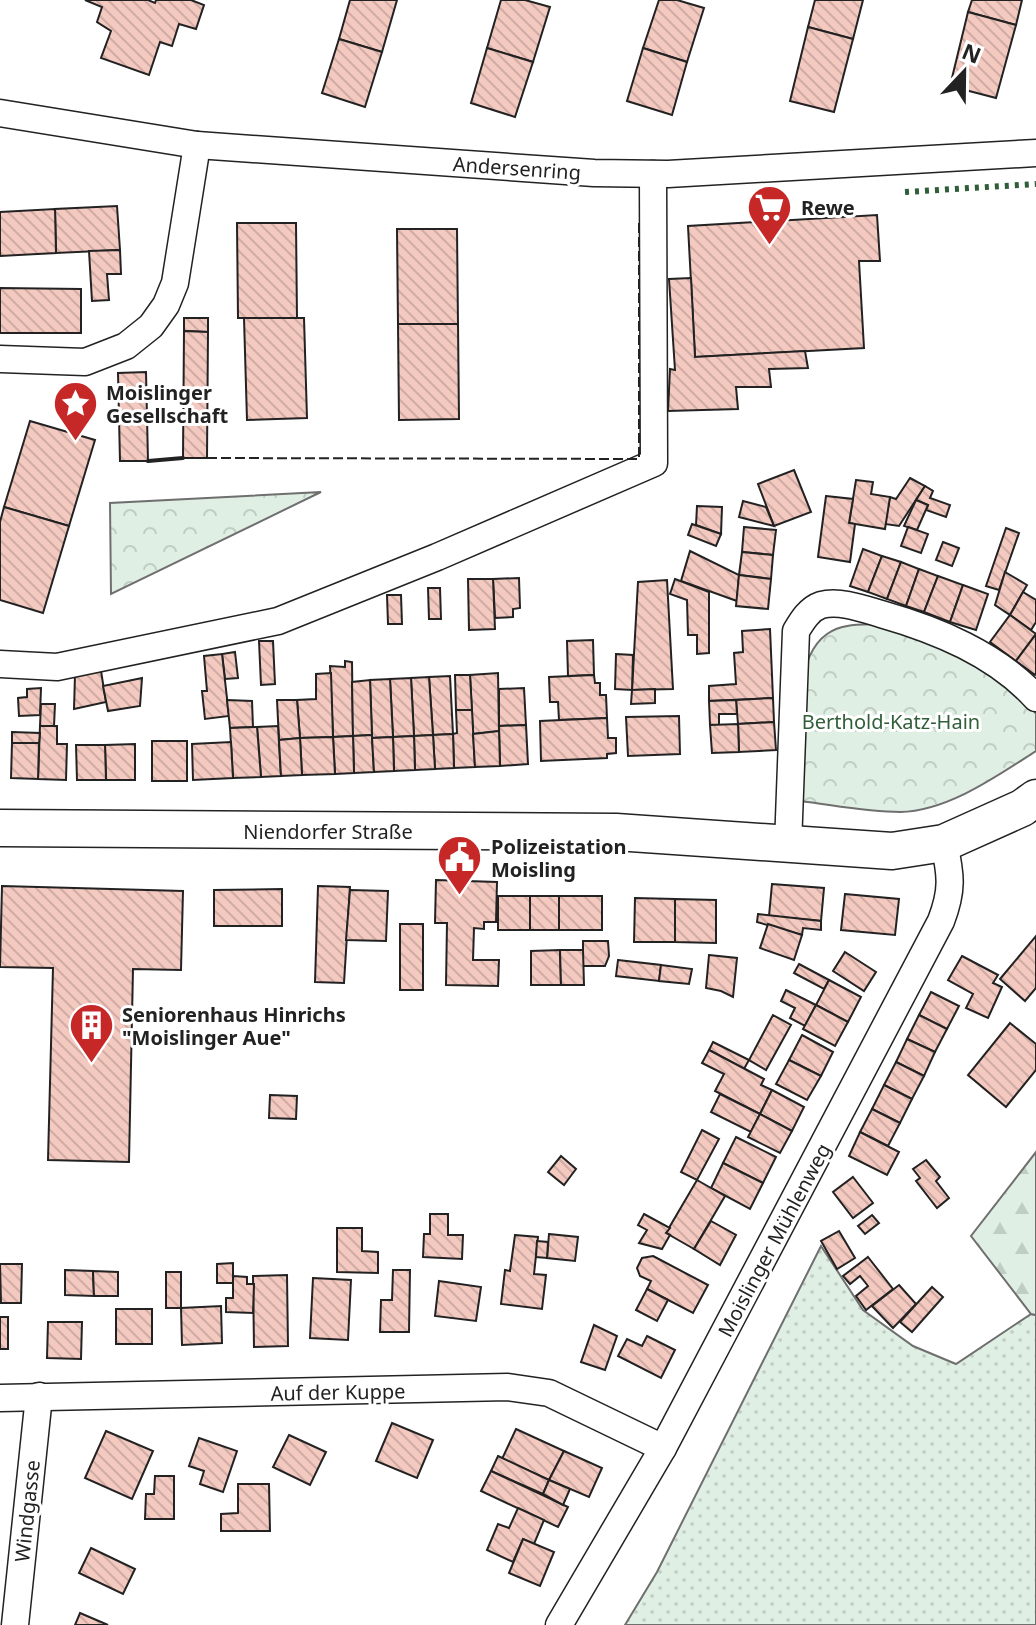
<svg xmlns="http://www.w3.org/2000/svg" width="1036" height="1625" viewBox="0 0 1036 1625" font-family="'Noto Sans',sans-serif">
<defs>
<pattern id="grass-dots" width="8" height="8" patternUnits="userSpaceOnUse" patternTransform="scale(2)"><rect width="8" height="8" fill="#e0efe3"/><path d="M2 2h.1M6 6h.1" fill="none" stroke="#c0cdc2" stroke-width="1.8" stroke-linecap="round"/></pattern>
<pattern id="forest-firs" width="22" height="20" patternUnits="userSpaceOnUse" patternTransform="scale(2)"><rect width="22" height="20" fill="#e0efe3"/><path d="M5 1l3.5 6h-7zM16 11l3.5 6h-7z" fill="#c0cdc2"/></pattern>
<pattern id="park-crowns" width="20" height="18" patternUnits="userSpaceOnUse" patternTransform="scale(2)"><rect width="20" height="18" fill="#e0efe3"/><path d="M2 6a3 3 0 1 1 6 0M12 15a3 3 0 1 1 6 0" fill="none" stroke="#c0cdc2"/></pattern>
<pattern id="building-back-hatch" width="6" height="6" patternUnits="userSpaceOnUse" patternTransform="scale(2)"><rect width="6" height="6" fill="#f3c9c0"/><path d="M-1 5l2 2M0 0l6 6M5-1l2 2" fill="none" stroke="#d0aca5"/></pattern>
</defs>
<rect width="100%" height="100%" fill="#fff"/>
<polygon fill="url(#grass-dots)" stroke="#6f6f6f" stroke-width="2" points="821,1246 863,1310 913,1346 956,1364 1031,1314 1036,1315 1036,1625 625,1625 657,1572"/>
<polygon fill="url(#forest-firs)" stroke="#6f6f6f" stroke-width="2" points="1036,1152 1036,1315 1031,1314 971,1236"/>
<g fill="url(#park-crowns)" stroke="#6f6f6f" stroke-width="2">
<polygon points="321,492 111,594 110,503"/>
<path d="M 880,624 L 968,657 L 1022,696 L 1036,714 L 1036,751 C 997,776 948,811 900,812 C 867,812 833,805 800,801 C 800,757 787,662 827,634 C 842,623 862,625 880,624 Z"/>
</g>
<g fill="url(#building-back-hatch)" stroke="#222" stroke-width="2">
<polygon points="85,0 148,0 155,3 156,0 191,0 204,5 196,29 179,24 172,46 160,42 149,75 101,58 111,31 97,22 102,7"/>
<polygon points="350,0 397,0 382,52 339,39"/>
<polygon points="501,0 525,0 550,7 533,62 487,48"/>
<polygon points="659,0 677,0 704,8 687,62 643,48"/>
<polygon points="815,0 863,0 853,39 808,27"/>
<polygon points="972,0 1022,0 1016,25 968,12"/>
<polygon points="968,12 1016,25 996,98 950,86"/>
<polygon points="808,27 853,39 834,112 790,101"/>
<polygon points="339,39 382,52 365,107 322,93"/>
<polygon points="487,48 533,62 515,117 471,103"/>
<polygon points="643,48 687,62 672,115 627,101"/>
<polygon points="117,206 120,250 56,253 55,209"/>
<polygon points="55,209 56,253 0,256 0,212"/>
<polygon points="877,215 880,261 859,261 864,348 695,357 688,226"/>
<polygon points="237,223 296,223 297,318 238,318"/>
<polygon points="397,229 457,229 458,324 398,324"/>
<polygon points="120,250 121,274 107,274 109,300 92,301 89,251"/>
<polygon points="691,278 695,357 805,351 808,368 769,369 771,387 736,387 738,409 668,411 670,369 675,370 669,279"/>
<polygon points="0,288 81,289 81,333 0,333"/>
<polygon points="184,318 208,318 208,332 184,331"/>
<polygon points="244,318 304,318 307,418 247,420"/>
<polygon points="398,324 458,324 459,419 399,420"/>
<polygon points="184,331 208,332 207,458 183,458"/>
<polygon points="146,372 148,461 120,461 118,373"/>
<polygon points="30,421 95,440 69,526 4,507"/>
<polygon points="794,470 811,512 774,526 758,484"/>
<polygon points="910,478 925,486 899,526 885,524 890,497 896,499"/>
<polygon points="856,480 873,482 871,494 890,497 885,529 849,523"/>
<polygon points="925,486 933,491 930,498 950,505 946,517 926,510 928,505 916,500"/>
<polygon points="826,496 853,499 849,523 855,524 850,562 818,557"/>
<polygon points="916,500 928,505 917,530 904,526"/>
<polygon points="743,501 766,507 774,526 739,517"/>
<polygon points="697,506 722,507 721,534 696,525"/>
<polygon points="4,507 69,526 43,613 0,600 0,522"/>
<polygon points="692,524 721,534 716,546 688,535"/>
<polygon points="744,527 776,530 773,555 742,552"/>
<polygon points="908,527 928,534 921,553 901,546"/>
<polygon points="1006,528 1019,533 999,590 986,586"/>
<polygon points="943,542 959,548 952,566 936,560"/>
<polygon points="863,549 882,556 868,592 850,586"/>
<polygon points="690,551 739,575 737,601 681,581"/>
<polygon points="742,552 773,555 771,579 739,575"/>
<polygon points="882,556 901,562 887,599 868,592"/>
<polygon points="901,562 919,569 906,606 887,599"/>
<polygon points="919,569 938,576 924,612 906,606"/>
<polygon points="1005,572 1027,585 1010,615 995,605"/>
<polygon points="739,575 771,579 768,609 736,606"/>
<polygon points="938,576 963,585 950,622 924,612"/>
<polygon points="519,578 520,608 513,609 513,617 495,618 493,579"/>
<polygon points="468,579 493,579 495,629 469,630"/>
<polygon points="675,579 709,592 709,653 697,654 697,635 688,635 687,600 670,594"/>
<polygon points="667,580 673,689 632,690 638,582"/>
<polygon points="963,585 988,594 976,630 950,622"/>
<polygon points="428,588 440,588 441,619 429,619"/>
<polygon points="1023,592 1036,600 1036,622 1031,630 1010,615"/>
<polygon points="387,595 401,595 402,624 388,624"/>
<polygon points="1010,615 1036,634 1016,661 990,642"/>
<polygon points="770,629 773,698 709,701 709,686 736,684 734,653 743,652 742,631"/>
<polygon points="1036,634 1036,673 1035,675 1016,661"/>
<polygon points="593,640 594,675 568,676 567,641"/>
<polygon points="259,641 273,641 275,684 261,685"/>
<polygon points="235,652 238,678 225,679 222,654"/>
<polygon points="222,654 229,716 205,719 202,691 207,691 204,656"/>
<polygon points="616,654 633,655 632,690 615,689"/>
<polygon points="345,661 352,662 353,736 333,737 330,666 345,667"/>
<polygon points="101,671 106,702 74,709 75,675"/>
<polygon points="331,673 333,737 300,738 297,700 316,699 316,674"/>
<polygon points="498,673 499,731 473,734 470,675"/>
<polygon points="455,675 470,675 472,710 456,710"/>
<polygon points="594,675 595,683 600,683 600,695 606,695 607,718 559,720 558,702 550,702 549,677"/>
<polygon points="450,676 453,734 433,735 429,677"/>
<polygon points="429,677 433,735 414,736 411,678"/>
<polygon points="142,678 140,706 108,711 103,686"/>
<polygon points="411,678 414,736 393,737 390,679"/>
<polygon points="390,679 393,737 372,738 370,680"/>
<polygon points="370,680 372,735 353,736 352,682"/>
<polygon points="41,688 40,715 19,716 18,698 27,697 27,689"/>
<polygon points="524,688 526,725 499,726 499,689"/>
<polygon points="655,689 655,703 631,704 632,690"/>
<polygon points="773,698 774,722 738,724 736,700"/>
<polygon points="227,700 252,701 253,727 230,728"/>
<polygon points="277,700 297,700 300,738 279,740"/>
<polygon points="736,700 737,714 719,714 719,725 710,725 709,701"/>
<polygon points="41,704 55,704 54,726 40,726"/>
<polygon points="456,710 472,710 475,767 454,768 453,734 457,733"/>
<polygon points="679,716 680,754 628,756 626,717"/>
<polygon points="607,718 608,738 616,738 616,753 607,754 607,758 541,761 540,721"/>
<polygon points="774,722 776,750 739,752 738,724"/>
<polygon points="738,724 739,752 712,753 710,725"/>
<polygon points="526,725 528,764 500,766 499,726"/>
<polygon points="40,726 57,726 57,744 67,744 66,780 38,779"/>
<polygon points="278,726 281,776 261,777 257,727"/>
<polygon points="257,727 261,777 233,778 230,728"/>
<polygon points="499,731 500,766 475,767 473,734"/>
<polygon points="12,732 40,733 39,743 12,743"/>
<polygon points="453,734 454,768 435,769 433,735"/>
<polygon points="372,735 374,772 354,773 353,736"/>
<polygon points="433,735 435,769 415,770 414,736"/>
<polygon points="353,736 354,773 335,774 333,737"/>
<polygon points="414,736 415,770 394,771 393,737"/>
<polygon points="333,737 335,774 302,775 300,738"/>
<polygon points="393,737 394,771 374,772 372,738"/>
<polygon points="300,738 302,775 281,776 279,740"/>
<rect x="152" y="741" width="35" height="40"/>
<polygon points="231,742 233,778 193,780 192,744"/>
<polygon points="12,743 39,743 38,779 11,778"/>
<polygon points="135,744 135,780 106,780 105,745"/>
<polygon points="76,745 105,745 106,780 77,780"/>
<polygon points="436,880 497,882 496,922 484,922 484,929 474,928 473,960 499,960 498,986 446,985 447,923 435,923"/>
<polygon points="772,884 824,888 821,921 769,916"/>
<polygon points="2,886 183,891 181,970 133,969 129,1162 48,1160 53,968 0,967"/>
<polygon points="318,886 350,887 344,983 315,982"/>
<polygon points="282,889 282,926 214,926 214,890"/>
<polygon points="350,890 388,891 386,941 346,940"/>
<polygon points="845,894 899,899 895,935 841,930"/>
<rect x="498" y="896" width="32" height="34"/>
<rect x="530" y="896" width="29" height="34"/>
<rect x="559" y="896" width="43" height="34"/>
<polygon points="635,898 675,899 675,942 634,942"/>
<polygon points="675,899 716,900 716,943 675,942"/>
<polygon points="758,914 821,921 821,930 803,928 802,935 757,922"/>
<rect x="400" y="924" width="23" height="66"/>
<polygon points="768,924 802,935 794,960 760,948"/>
<polygon points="1036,936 1036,988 1025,1001 1000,979"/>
<polygon points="583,941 608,941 609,956 605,966 583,966"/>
<polygon points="560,950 561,985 531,985 531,951"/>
<polygon points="560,950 583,950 584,985 561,985"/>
<polygon points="845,952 876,972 864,991 833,971"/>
<polygon points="709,955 737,958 733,997 721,991 706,988"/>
<polygon points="962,956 998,975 993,983 1002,987 988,1018 966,1008 973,994 948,980"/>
<polygon points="618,960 661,965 659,981 616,976"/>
<polygon points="799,964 829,980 824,989 794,973"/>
<polygon points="661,965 692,969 689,984 659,981"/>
<polygon points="829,980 861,997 848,1022 816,1005"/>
<polygon points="786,990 816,1005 805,1026 790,1018 795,1008 781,1001"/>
<polygon points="931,992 959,1006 947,1029 919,1015"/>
<polygon points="816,1005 848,1022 835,1046 803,1029"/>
<polygon points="773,1015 791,1025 766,1070 749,1060"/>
<polygon points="919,1015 947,1029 935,1052 907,1039"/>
<polygon points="1010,1023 1036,1044 1036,1070 1006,1107 968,1075"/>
<polygon points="802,1035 833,1052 821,1076 789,1060"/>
<polygon points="907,1039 935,1052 924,1076 896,1062"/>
<polygon points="713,1042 749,1060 744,1069 709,1050"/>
<polygon points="709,1050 764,1079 761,1085 772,1090 760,1114 715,1091 724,1074 702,1063"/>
<polygon points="789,1060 821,1076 807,1100 776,1084"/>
<polygon points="896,1062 924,1076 912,1099 884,1085"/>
<polygon points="884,1085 912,1099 900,1123 872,1109"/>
<polygon points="772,1090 804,1107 792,1131 760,1114"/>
<polygon points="720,1094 760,1114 751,1132 711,1112"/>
<polygon points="270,1095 297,1096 296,1119 269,1118"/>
<polygon points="872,1109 900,1123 888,1146 860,1132"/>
<polygon points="760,1114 792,1131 780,1153 748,1137"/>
<polygon points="702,1130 719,1139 697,1180 681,1172"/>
<polygon points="860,1132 899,1152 887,1175 849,1156"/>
<polygon points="736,1137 776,1157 763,1183 723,1163"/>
<polygon points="561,1156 576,1169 564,1185 548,1172"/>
<polygon points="926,1160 940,1177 936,1181 949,1198 937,1208 916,1181 920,1178 913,1169"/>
<polygon points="723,1163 763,1183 750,1209 711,1188"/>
<polygon points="853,1177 873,1203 853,1218 833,1192"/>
<polygon points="697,1180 725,1196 694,1249 666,1233"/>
<polygon points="430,1214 448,1214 448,1235 463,1235 462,1259 423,1257 424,1234 430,1234"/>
<polygon points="644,1214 670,1228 666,1233 670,1235 662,1249 639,1243 647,1230 638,1225"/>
<polygon points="872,1215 879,1223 865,1234 858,1226"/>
<polygon points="711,1221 736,1235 720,1265 694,1249"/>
<polygon points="337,1228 362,1228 362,1251 378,1252 378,1273 337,1272"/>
<polygon points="839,1231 855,1258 837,1269 821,1241"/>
<polygon points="549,1234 578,1237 575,1261 547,1258"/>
<polygon points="515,1235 538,1237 534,1274 546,1275 542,1309 501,1304 505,1270 510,1271"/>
<polygon points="537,1241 548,1242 547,1258 536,1257"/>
<polygon points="653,1256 708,1285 693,1313 647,1289 651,1281 640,1276 637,1268 642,1258"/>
<polygon points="868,1257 893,1289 866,1310 856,1296 868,1286 860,1276 850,1284 843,1276"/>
<polygon points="233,1263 233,1283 217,1283 217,1264"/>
<polygon points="0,1264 22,1264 21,1303 1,1303"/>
<polygon points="65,1270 93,1271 94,1296 65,1295"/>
<polygon points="393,1270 410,1270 409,1332 380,1332 381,1300 392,1300"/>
<polygon points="93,1271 118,1272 118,1296 94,1296"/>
<rect x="166" y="1272" width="15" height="36"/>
<polygon points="287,1275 288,1346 254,1347 253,1276"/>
<polygon points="233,1276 247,1277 247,1284 254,1284 253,1313 226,1312 226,1298 233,1298"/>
<polygon points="313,1278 351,1280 348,1340 310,1338"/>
<polygon points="439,1281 481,1287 476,1321 435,1316"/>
<polygon points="899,1285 916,1304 893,1328 872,1306"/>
<polygon points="932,1287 943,1297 912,1332 900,1322"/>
<polygon points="647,1289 668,1300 657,1321 636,1310"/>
<polygon points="221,1306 222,1343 182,1345 181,1308"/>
<rect x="116" y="1309" width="36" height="35"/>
<rect x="0" y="1317" width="8" height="32"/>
<polygon points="48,1322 82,1322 81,1359 47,1358"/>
<polygon points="594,1325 617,1336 605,1370 581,1362"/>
<polygon points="647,1336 675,1350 661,1378 618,1356 627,1339 642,1346"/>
<polygon points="392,1423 433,1440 417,1478 376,1461"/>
<polygon points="516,1429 564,1451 549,1480 502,1459"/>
<polygon points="106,1431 153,1451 132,1499 85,1478"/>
<polygon points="289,1435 326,1452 310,1485 273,1467"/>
<polygon points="199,1438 237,1451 223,1492 200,1484 204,1471 189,1466"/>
<polygon points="564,1451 602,1468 589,1497 549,1480"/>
<polygon points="498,1456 549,1480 543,1494 491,1471"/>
<polygon points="491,1471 568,1507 558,1527 481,1491"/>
<polygon points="155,1476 174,1476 174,1519 145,1519 146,1494 154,1494"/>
<polygon points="549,1480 570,1489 563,1505 543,1494"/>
<polygon points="238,1484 269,1484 270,1531 221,1531 221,1514 238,1513"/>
<polygon points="518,1508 544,1520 534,1544 523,1539 513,1562 487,1550 498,1524 509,1528"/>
<polygon points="523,1539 554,1552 540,1586 509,1573"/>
<polygon points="91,1548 135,1569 123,1594 79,1573"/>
<polygon points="80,1613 108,1625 75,1625"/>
</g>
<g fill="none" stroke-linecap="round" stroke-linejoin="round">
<defs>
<g id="street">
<polyline points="0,113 197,145 594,173 668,174 1036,153"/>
<polyline points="0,359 85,362 126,346 151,326 166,305 175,283 197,145"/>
<polyline points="0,664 57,667 278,621 437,557 654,463 653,174"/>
<path d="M 788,845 L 796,631 C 802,621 809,609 821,605 C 840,600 864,609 881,614 C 937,630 996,654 1036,698"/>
<polyline points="0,1398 508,1387 549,1393 663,1448"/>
<polyline points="15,1625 39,1396"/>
<path d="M 559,1625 L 663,1448 L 941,921 C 953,890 951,875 944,843"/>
</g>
<polyline id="secondary" points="0,828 616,832 892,851 944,843 1022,808 1036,798"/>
</defs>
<use href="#street" stroke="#222" stroke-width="29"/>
<use href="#secondary" stroke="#222" stroke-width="39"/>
<use href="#street" stroke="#fff" stroke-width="26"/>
<use href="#secondary" stroke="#fff" stroke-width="36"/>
<polyline stroke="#2f5e38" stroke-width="6" stroke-dasharray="4 6" stroke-linecap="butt" points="905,192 1036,184"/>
<polyline stroke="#222" stroke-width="2" stroke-dasharray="10 4" stroke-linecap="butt" points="207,458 639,459 639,223"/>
<polyline stroke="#222" stroke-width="4" points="148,461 183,458"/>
</g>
<defs>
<symbol id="supermarket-pin" viewBox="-11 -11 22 30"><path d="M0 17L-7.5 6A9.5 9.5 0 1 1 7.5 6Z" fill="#c62828" stroke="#fff"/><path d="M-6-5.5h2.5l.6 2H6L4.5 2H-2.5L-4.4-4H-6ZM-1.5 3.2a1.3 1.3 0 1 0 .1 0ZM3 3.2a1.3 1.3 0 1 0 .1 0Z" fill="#fff"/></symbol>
<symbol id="sight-pin" viewBox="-11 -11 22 30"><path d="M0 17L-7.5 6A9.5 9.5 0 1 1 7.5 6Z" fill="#c62828" stroke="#fff"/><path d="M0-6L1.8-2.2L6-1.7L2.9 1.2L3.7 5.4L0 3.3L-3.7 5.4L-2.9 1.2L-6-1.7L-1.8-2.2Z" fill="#fff"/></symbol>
<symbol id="civic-pin" viewBox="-11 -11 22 30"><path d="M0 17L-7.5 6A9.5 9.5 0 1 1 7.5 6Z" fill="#c62828" stroke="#fff"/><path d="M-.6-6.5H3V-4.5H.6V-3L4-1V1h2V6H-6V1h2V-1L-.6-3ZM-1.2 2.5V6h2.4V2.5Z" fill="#fff"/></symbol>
<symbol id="building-pin" viewBox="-11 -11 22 30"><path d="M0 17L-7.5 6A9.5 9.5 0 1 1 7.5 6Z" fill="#c62828" stroke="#fff"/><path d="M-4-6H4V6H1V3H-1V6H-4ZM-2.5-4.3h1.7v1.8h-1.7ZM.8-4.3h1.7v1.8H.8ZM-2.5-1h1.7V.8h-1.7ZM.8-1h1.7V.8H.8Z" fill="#fff"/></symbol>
</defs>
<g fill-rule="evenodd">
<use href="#supermarket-pin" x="744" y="182" width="51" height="69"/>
<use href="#sight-pin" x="50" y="378" width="51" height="69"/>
<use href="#civic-pin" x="434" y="832" width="51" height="69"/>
<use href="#building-pin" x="66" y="1000" width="51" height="69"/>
</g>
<g text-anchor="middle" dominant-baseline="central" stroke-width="6" stroke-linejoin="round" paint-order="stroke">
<g font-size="20" fill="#222" stroke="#fff">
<text transform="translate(517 168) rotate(4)">Andersenring</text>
<text x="328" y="831">Niendorfer Straße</text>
<text transform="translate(774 1240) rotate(-62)">Moislinger Mühlenweg</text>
<text transform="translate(338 1392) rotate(-1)">Auf der Kuppe</text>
<text transform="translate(27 1511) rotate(-84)">Windgasse</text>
</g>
<g font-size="20" font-weight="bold" fill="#222" stroke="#fff" text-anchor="start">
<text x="801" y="207">Rewe</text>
<text x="106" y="392">Moislinger<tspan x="106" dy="23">Gesellschaft</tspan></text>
<text x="491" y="846">Polizeistation<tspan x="491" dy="23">Moisling</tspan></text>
<text x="122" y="1014">Seniorenhaus Hinrichs<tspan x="122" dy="23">"Moislinger Aue"</tspan></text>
</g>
<g font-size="20" fill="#2f5e38" stroke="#fff">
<text x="891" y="721">Berthold-Katz-Hain</text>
</g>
</g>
<g transform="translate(964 72) rotate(22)" stroke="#ffffff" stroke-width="6" paint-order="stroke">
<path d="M0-6L14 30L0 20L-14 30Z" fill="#222222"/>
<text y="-12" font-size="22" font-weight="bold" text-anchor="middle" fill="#222222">N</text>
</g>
</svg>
